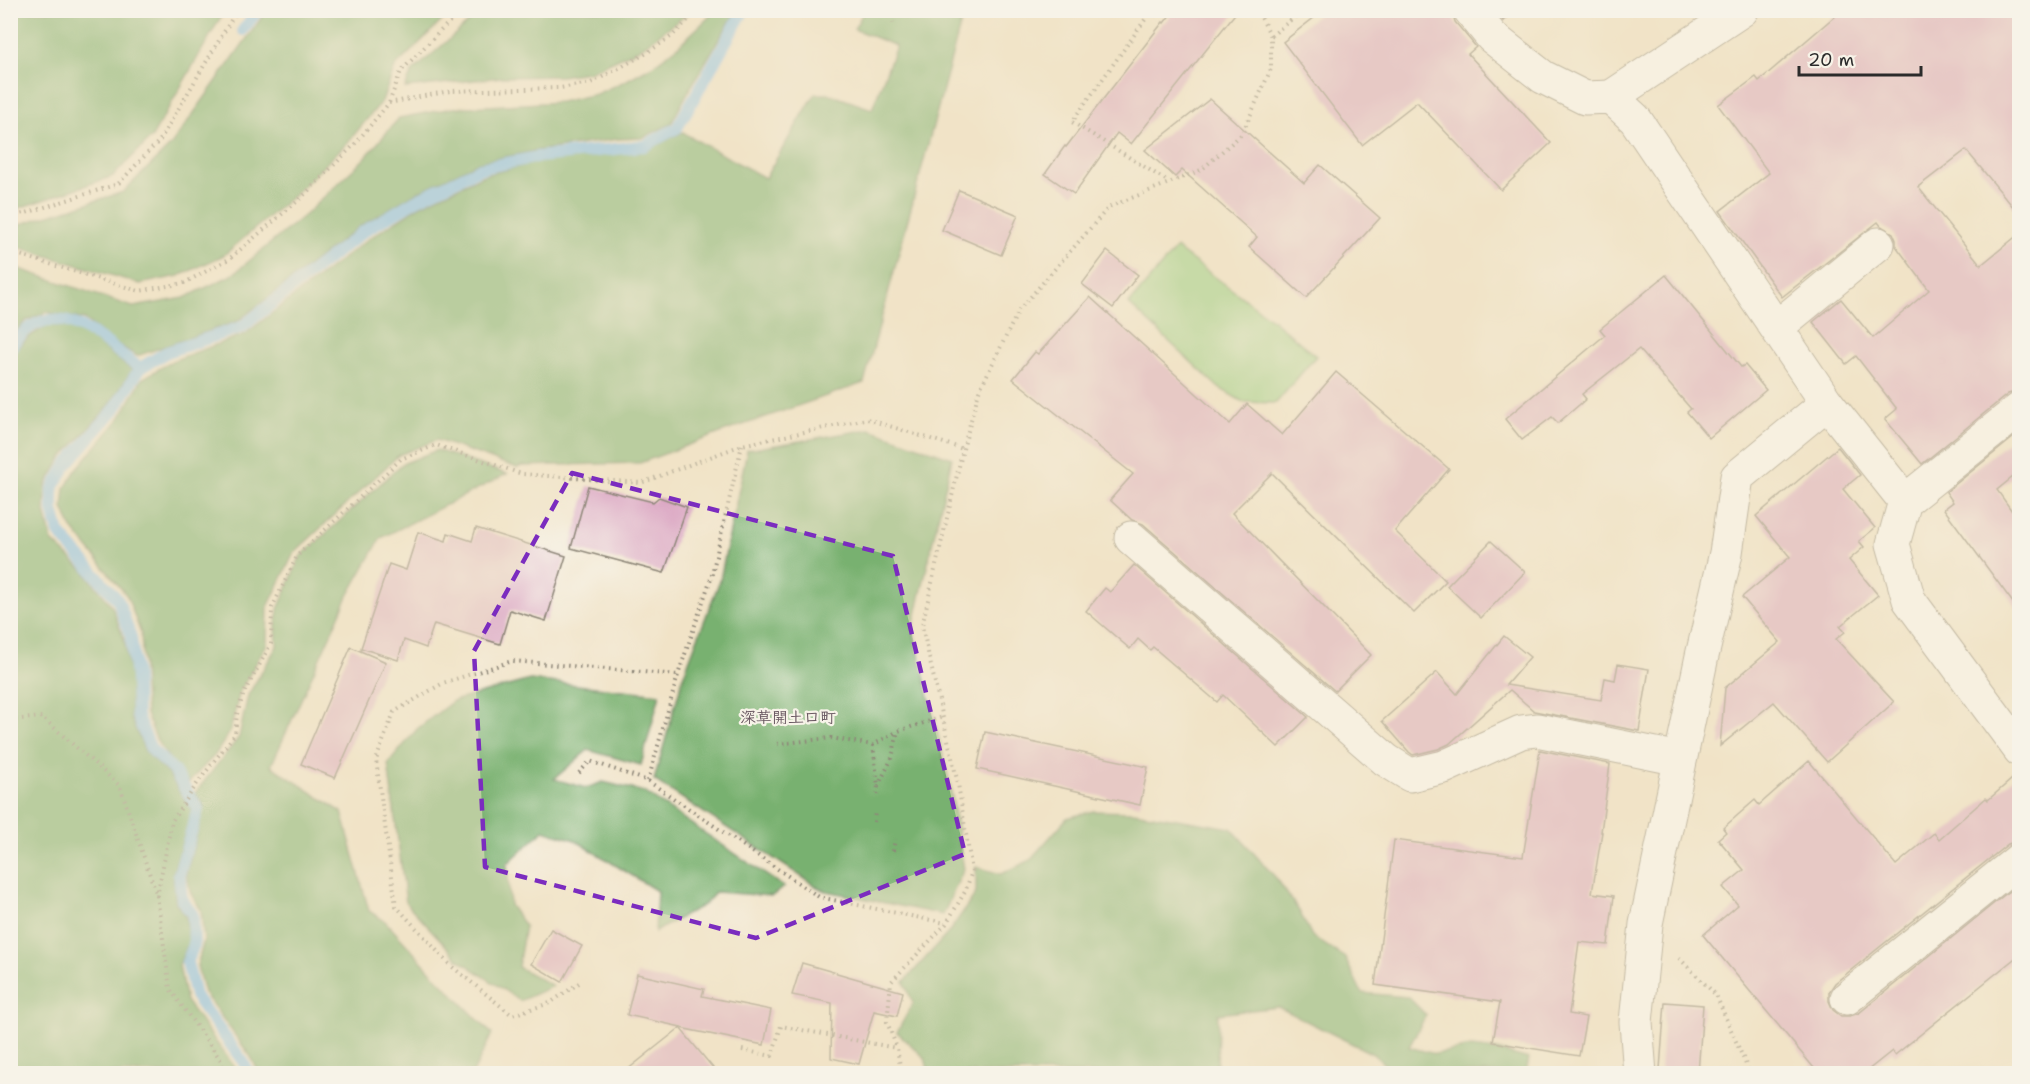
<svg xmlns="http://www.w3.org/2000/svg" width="2030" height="1084" viewBox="0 0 2030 1084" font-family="'Shantell Sans','Klee One',sans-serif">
<rect width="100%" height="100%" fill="#f7f3e8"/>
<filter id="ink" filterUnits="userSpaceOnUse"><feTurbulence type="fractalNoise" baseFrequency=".0167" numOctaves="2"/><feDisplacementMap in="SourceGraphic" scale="12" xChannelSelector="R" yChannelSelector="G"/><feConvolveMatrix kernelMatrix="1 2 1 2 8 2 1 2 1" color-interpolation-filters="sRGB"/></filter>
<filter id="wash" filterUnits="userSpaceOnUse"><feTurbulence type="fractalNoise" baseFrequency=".008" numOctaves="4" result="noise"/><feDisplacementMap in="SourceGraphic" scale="24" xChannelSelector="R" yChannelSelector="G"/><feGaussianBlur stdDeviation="1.35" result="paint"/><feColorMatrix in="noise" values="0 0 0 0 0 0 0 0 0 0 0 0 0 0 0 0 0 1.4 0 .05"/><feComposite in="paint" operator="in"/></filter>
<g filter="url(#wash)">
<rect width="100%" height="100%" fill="#f1e3c7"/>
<polygon fill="#95ce81" stroke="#607c56" stroke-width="1.5" points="1176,248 1273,320 1316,356 1276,403 1243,402 1219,388 1129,304"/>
<g fill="#78b16f" stroke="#526e4d" stroke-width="1.5">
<polygon points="267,10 452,11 395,67 382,101 349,141 293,196 224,255 179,276 140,284 11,245 11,227 123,192 171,145"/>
<polygon points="221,11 222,15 152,137 113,176 11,211 11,11"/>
<polygon points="477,11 477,10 691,11 641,48 589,72 561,76 502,77 405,88 412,72 470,21"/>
<polygon points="713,11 736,11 689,90 671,124 642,138 618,139 535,151 479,162 414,194 360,226 238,321 137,356 113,342 85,320 46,312 26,321 11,336 11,266 133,307 184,298 232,275 307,213 365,158 399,118 452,108 560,102 596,94 625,81 652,66 677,47 708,18"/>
<polygon points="864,11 964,11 864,383 734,428 640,463 522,466 517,468 437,440 399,455 294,553 268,607 267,644 240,691 230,732 215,755 187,784 158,743 146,714 141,634 127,596 71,527 63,508 65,488 76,470 120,418 142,379 172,361 245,334 368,239 419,206 484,175 538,162 645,151 682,132 765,178 815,94 829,94 872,109 896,46 854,29"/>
<path d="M 50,325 L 79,329 L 132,370 L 109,406 L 62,458 L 46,485 L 45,512 L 52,541 L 83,570 L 112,606 L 124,639 L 131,677 L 131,718 L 145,751 L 169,775 L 192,811 L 173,873 L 176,903 L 186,917 L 189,942 L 179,965 L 186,1001 L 239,1073 L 11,1073 L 11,359 C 22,341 30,334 50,325 Z"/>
<polygon points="870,429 952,458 913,628 950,785 964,869 943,915 822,890 654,780 684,674 720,580 747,450"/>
<polygon points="437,450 507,474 381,538 348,596 271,766 342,812 369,911 385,921 437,978 492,1034 473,1073 259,1073 251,1057 204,993 197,966 204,940 201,910 191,894 186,874 204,806 195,793 239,737 248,695 277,646 276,626 278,609 300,557 402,464"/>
<polygon points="530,680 660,694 641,765 588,750 554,779 586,788 603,782 644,792 784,887 772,896 716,892 705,904 655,932 657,891 575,840 544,830 507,864 510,905 525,926 518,967 553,986 520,1001 458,959 406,903 388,764 417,729 453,701"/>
<polygon points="1093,811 1134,812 1231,828 1277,879 1299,911 1312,936 1345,958 1362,993 1408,997 1426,1015 1409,1047 1435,1054 1471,1047 1497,1050 1529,1059 1526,1073 1394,1073 1373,1054 1278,1007 1218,1014 1217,1073 929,1073 925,1058 897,1032 913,1003 904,982 949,932 976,893 976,867 1001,874 1029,861 1067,818"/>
</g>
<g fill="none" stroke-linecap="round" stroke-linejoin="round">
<g stroke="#7abdf0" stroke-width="12">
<polyline points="243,30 258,10"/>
<path d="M 10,349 C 50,287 99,339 140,368"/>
<polyline points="249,1074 244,1063 195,996 187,962 194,945 193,915 182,900 179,874 198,809 174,771 151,749 137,716 136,677 131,637 118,600 59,533 53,510 53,488 67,464 114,410 140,368 167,352 242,327 364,231 416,200 481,168 538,157 644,146 677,128 744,10"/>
</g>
</g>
<g id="blocks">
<g fill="#dca8c4">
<polygon points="1174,10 1238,10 1131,144 1117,133 1074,194 1045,174 1065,146 1066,147 1163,22 1164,23"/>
<polygon points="1324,10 1452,10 1455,22 1476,47 1468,54 1551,143 1501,190 1417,102 1362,145 1283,42"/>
<polygon points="1495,10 1514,10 1503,21"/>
<polygon points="1842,10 2019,10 2019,214 1966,150 1918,187 1981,265 2019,234 2019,391 2008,394 1922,464 1885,419 1897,409 1856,356 1846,364 1813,322 1841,299 1873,338 1929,290 1896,246 1896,240 1893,233 1881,226 1878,222 1782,297 1720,211 1769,173 1718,105 1756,77 1759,81"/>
<polygon points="1210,99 1304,183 1320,165 1380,218 1306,298 1249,247 1257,237 1182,170 1175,177 1145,150"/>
<polygon points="959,190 1018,215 1001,255 942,230"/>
<polygon points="1107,251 1138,275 1113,308 1082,284"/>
<polygon points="1666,275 1741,367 1745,365 1766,390 1709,438 1687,412 1691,409 1639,349 1582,394 1586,399 1558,423 1552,417 1522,440 1505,419 1605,335 1600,329"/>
<polygon points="1090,297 1230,424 1247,404 1282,435 1336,372 1449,469 1395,531 1446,581 1414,613 1272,473 1232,513 1371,655 1335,691 1143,524 1132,520 1110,500 1133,474 1013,379 1035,352 1038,354"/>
<polygon points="2019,433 2019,472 1997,490 2019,521 2019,611 1944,509 1953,502 1946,492"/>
<polygon points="1838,447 1860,475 1843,489 1875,528 1859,541 1864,547 1849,560 1878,595 1840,626 1845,632 1836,639 1894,702 1827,762 1774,702 1720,746 1725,688 1780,642 1742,597 1790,557 1756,516"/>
<polygon points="588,486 653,502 659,497 687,507 664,573 571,548"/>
<polygon points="476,528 566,556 546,621 510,610 500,644 434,624 426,648 404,640 398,660 361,648 389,564 406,570 418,532 446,541 448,533 472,541"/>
<polygon points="1491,541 1525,572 1481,618 1447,586"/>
<polygon points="1134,565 1308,717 1278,747 1223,695 1217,702 1153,647 1150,650 1138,639 1130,649 1086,611 1105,588 1110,592"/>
<polygon points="1504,636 1530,657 1506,685 1601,700 1605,678 1615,680 1618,664 1649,669 1639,731 1534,711 1510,690 1449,744 1438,749 1413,755 1409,752 1382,721 1437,672 1457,694"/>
<polygon points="351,647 386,662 335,778 301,764"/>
<polygon points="985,732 1148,767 1140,805 977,769"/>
<polygon points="1540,750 1610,764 1601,832 1602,832 1592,893 1614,896 1608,945 1579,942 1569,1014 1586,1017 1579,1056 1493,1042 1500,1002 1375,985 1394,840 1523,857"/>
<polygon points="1809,761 1896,865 1934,833 1939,839 1986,798 1988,800 2019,773 2019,841 2008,844 1835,983 1829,992 1829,1001 1833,1010 1841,1016 1850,1016 1859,1013 2019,883 2019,955 1895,1055 1892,1051 1863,1074 1819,1074 1703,935 1738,905 1723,887 1744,870 1718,839 1726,832 1723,828 1755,800 1759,805"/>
<polygon points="551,929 582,946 562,982 531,964"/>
<polygon points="802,963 903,992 897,1016 874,1011 859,1064 831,1058 832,1003 792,995"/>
<polygon points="637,974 704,989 702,996 771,1010 764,1045 680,1028 718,1074 622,1074 681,1027 627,1015"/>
<polygon points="1665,1002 1703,1005 1698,1074 1660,1069"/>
</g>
</g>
</g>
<g filter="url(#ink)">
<use href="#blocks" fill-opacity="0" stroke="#8e8779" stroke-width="1.5"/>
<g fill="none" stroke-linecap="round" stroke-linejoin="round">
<defs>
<g id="minor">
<polyline points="1470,10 1492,37 1543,77 1585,98 1611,97 1635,119 1827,403 1905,501"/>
<polyline points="1611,97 1742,10"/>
<polyline points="1777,327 1878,244"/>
<polyline points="2020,409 1905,501 1893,544 1909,600 2020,750"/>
<polyline points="1131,538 1386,760 1410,775 1444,767 1521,732 1537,730 1680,759"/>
<polyline points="1847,998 2020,859"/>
<polyline points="1640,1074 1636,1022 1646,924 1702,656 1726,553 1737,477 1827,403"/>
</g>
</defs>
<use href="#minor" stroke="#8e8779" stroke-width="35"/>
<g stroke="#8e8779" stroke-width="4" stroke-dasharray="1.5 4.5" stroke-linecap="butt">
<polyline points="891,10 894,27"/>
<polyline points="1152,10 1072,122 1169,182"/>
<polyline points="1271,36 1303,10"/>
<polyline points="389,103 450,91 560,88 591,83 645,54 672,36 698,10"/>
<polyline points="10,218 118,184 160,140 237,10"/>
<polyline points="10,252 139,291 184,283 229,259 300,199 354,145 389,103 401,71 461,10"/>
<polyline points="10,720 42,717 120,786 157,896 170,989 220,1059 225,1074"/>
<polyline points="777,744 831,738 873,745 898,731"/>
<polyline points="873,745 878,786 877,795"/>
<polyline points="579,773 590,761 648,781 819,897 945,923"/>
<polyline points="648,781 678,675 711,578 742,445"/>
<polyline points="878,786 892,758 898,731 943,717"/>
<polyline points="874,822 875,811"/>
<polyline points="893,851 895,839"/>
<polyline points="157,896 172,821 199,781 235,734 237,714 244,693 271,644 272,608 297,556 401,459 436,445 522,474 641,483 742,445 867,419 963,449"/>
<polyline points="1679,958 1716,995 1750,1074"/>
<polyline points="579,983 550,1003 512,1015 450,965 396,906 376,760 394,712 443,683 512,661 678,675"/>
<polyline points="742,1050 772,1056 781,1026 896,1048"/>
<polyline points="897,1074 900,1066 897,1048 887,1022 891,982 946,924 966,890 972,871 958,784 922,626 963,449 979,391 1019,310 1109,207 1201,170 1242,134 1271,69 1271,36 1257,10"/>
</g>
<use href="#minor" stroke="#fff" stroke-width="33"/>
</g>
</g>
<path d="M0 0H2030V1084H0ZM 572,473 L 893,556 L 965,854 L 756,938 L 485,867 L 474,651 Z" fill="#f1e3c7" fill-opacity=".55" fill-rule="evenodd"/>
<path fill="none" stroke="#7b2cbf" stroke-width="4.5" stroke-dasharray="12 8" stroke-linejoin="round" d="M 572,473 L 893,556 L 965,854 L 756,938 L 485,867 L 474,651 Z"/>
<g text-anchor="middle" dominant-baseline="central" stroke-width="4.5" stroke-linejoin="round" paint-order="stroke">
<g font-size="16" font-weight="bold" fill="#695761" stroke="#f7f3e8">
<text x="788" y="717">深草開土口町</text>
</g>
</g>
<rect width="2030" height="1084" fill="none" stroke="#f7f3e8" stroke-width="36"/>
<path d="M1799 66v9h122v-9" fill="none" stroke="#2b2b2b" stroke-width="3"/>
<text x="1808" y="66" font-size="18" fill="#2b2b2b" stroke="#f7f3e8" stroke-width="4.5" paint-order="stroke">20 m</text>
</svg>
